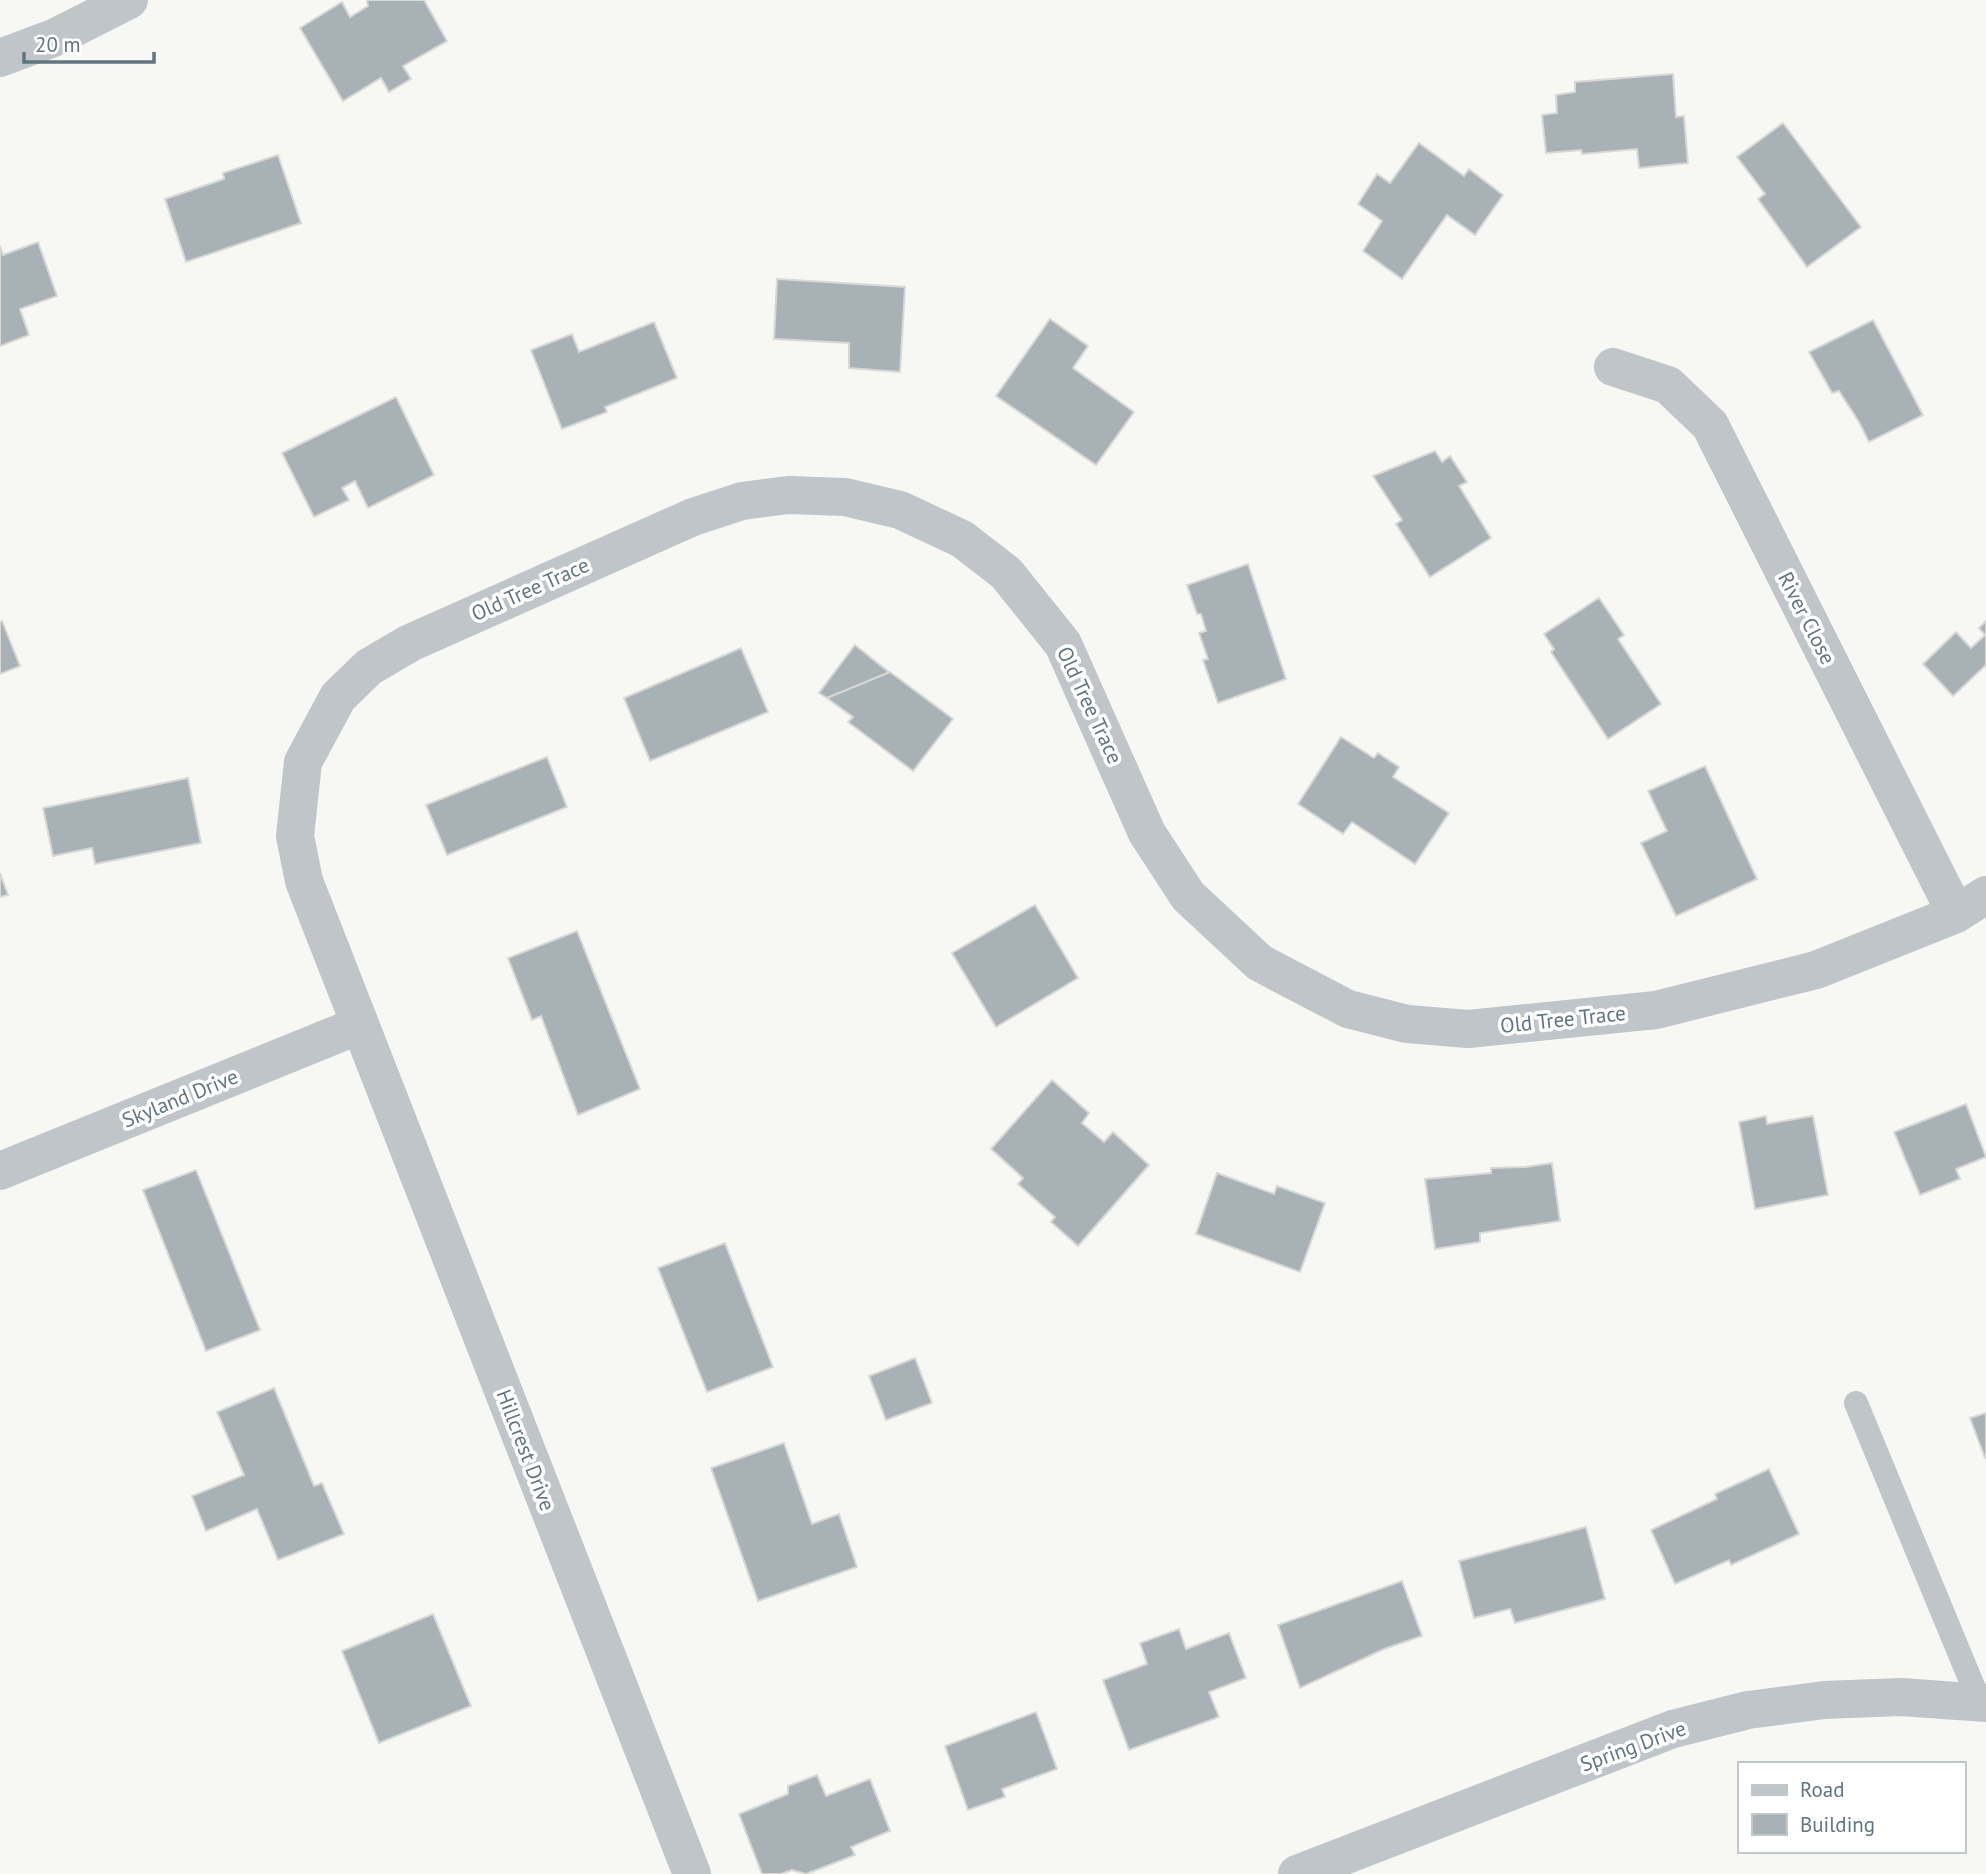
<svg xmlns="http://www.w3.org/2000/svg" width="1986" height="1874" viewBox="0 0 1986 1874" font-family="'PT Sans',sans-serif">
<rect width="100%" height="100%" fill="#f7f7f4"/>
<g fill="#a7b1b6" stroke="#d8d8d6" stroke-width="2">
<polygon points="369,0 424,0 447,41 403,66 411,79 389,92 381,78 343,101 300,28 342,2 350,17 368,6 367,1"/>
<polygon points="1673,74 1676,117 1684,116 1688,163 1639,168 1637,149 1582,154 1581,150 1546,153 1542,115 1557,113 1556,95 1575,92 1575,82"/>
<polygon points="1783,123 1861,227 1807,267 1758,199 1765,194 1737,157"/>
<polygon points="1419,143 1464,176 1469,169 1503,195 1475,235 1447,215 1402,279 1363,251 1382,221 1358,204 1377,174 1390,183"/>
<polygon points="278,155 301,223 186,262 165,199 224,179 223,173"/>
<polygon points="38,242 57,296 20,309 29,335 0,346 0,246 3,255"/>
<polygon points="777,279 905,287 900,372 849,368 849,343 774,339"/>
<polygon points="1050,319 1088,346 1073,368 1134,412 1096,465 996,396"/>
<polygon points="1873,320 1923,415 1869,442 1859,422 1839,391 1832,393 1809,352"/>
<polygon points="654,322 677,378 605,407 607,412 562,429 531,350 572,334 579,352"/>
<polygon points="396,397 434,475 368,508 355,481 342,488 349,500 314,517 282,453"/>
<polygon points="1435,451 1442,462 1450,456 1467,482 1459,486 1491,538 1430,577 1396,524 1402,520 1373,476"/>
<polygon points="1248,564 1286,679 1218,703 1203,660 1208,659 1199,633 1206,631 1201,614 1197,614 1187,585"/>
<polygon points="1599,598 1624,635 1618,639 1661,704 1608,739 1551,652 1554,649 1544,634"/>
<polygon points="2,621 20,666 0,674 0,622"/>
<polygon points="1986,621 1986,665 1953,696 1923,664 1956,632 1971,648 1985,635 1979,628"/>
<polygon points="855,645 890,673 827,698 819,693"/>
<polygon points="741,648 768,712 650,761 624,698"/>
<polygon points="890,672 953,719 913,771 848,722 853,717 827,698"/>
<polygon points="1341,737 1374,758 1378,753 1399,767 1393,777 1449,813 1415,864 1352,822 1343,834 1298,804"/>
<polygon points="547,757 567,807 447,855 426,805"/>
<polygon points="1705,766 1757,879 1676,916 1641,843 1667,831 1648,791"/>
<polygon points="188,778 201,843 95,864 92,848 53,856 43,808"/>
<polygon points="0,873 8,895 0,897"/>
<polygon points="1035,905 1078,978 996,1027 952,953"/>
<polygon points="577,931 640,1089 578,1115 541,1016 532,1020 508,958"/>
<polygon points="1052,1080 1089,1113 1082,1123 1104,1142 1113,1132 1149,1165 1078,1246 1051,1222 1055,1217 1018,1184 1023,1178 991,1149"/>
<polygon points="1966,1104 1986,1157 1956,1169 1960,1179 1920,1195 1894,1132"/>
<polygon points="1766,1116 1767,1124 1813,1116 1828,1195 1755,1209 1739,1122"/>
<polygon points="1552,1163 1560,1221 1480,1233 1480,1242 1435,1249 1425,1179 1491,1173 1491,1168 1526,1167"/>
<polygon points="196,1170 260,1330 206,1351 143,1190"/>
<polygon points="1217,1173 1274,1194 1277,1186 1325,1203 1300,1272 1196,1234"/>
<polygon points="725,1243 773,1367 707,1392 658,1268"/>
<polygon points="915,1358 932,1403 886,1420 869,1376"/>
<polygon points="274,1388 314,1486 322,1483 344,1534 278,1560 257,1509 206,1531 192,1496 244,1475 217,1412"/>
<polygon points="1986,1413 1986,1458 1985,1458 1970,1418"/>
<polygon points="784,1443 812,1524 839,1514 857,1567 758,1601 711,1468"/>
<polygon points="1769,1469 1799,1534 1731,1565 1729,1560 1675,1584 1651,1530 1717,1499 1715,1494"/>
<polygon points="1586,1527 1605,1599 1515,1623 1510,1609 1474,1618 1459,1561"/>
<polygon points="1402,1581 1422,1636 1384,1649 1300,1688 1278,1625"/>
<polygon points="433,1614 471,1706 379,1743 342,1651"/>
<polygon points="1179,1629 1186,1649 1229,1633 1246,1678 1209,1692 1219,1717 1129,1750 1103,1680 1147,1664 1140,1643"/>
<polygon points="1036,1712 1057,1769 1002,1789 1005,1797 968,1810 945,1746"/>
<polygon points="817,1775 826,1796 870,1779 890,1831 851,1847 855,1855 806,1874 792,1870 781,1874 762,1874 739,1814 788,1794 788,1786"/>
</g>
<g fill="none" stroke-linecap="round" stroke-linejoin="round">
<polyline stroke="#bfc5c8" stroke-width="24" points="1856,1403 1980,1703"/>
<g stroke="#bfc5c8" stroke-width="38">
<polyline points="0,58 56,37 129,0"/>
<polyline points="1613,367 1668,385 1710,425 1956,914"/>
<polyline points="0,1171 360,1025"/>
<polyline points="692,1874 304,881 295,836 303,762 338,697 369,667 410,643 693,517 742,501 788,495 845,497 900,510 962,539 1006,573 1063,644 1147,833 1188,896 1260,963 1348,1009 1407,1024 1468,1029 1656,1010 1816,970 1956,914 1986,895"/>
<polyline points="1297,1874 1673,1729 1748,1710 1824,1700 1901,1697 1986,1703"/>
</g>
</g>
<g text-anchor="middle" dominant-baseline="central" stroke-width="7" stroke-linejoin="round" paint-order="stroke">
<g font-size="21" fill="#617580" stroke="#fff">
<text transform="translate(530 589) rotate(-24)">Old Tree Trace</text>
<text transform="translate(1807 618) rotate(63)">River Close</text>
<text transform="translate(1090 705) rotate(65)">Old Tree Trace</text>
<text transform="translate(1563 1019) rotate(-6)">Old Tree Trace</text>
<text transform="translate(180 1098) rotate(-22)">Skyland Drive</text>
<text transform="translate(526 1450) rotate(69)">Hillcrest Drive</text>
<text transform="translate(1633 1746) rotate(-20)">Spring Drive</text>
</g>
</g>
<rect x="1738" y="1762" width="228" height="91" fill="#ffffff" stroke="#c0c8cc" stroke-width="2"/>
<rect x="1752" y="1785" width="35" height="10" fill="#bfc5c8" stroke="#c0c8cc" stroke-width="2"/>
<text x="1800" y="1797" font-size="21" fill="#617580">Road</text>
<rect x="1752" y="1814" width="35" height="21" fill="#a7b1b6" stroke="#c0c8cc" stroke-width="2"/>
<text x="1800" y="1832" font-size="21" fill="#617580">Building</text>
<path d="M24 52v10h130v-10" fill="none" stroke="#617580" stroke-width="3.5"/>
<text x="35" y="52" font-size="21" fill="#617580" stroke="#ffffff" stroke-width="5" paint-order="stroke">20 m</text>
</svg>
